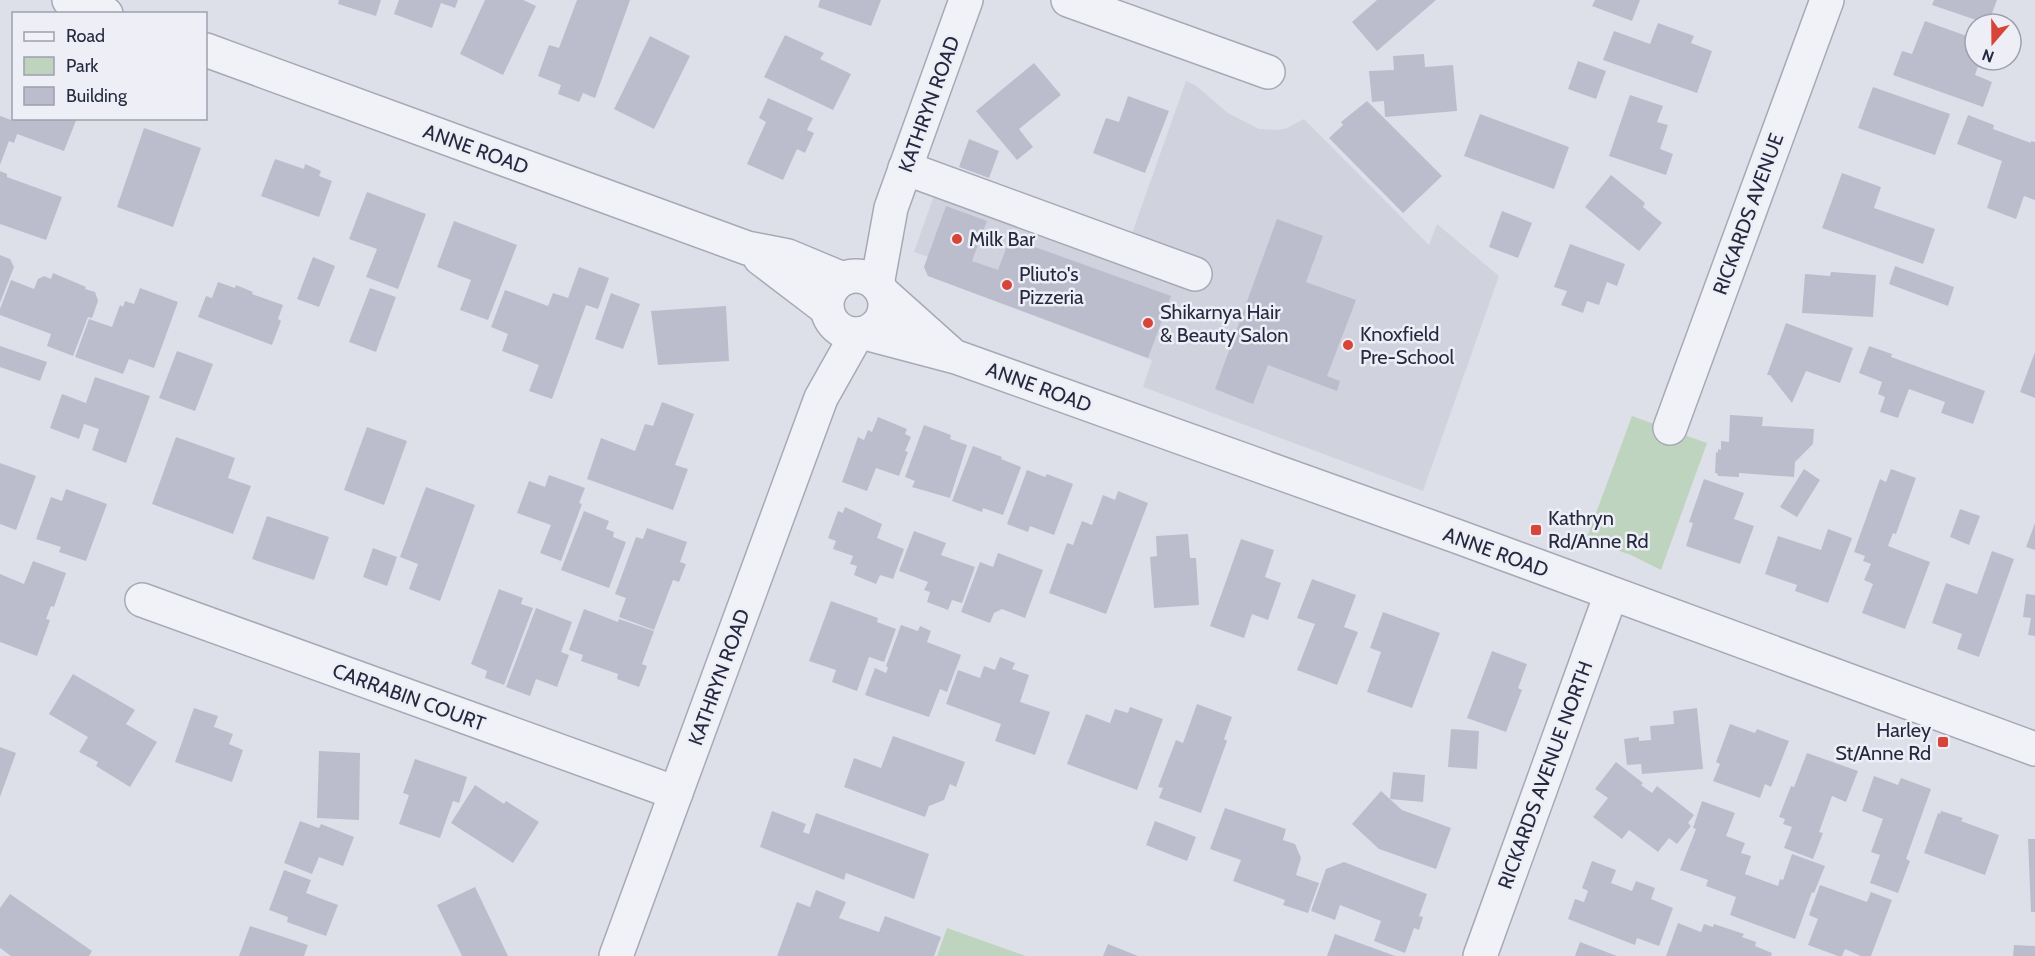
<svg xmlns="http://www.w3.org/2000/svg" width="2035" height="956" viewBox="0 0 2035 956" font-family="Cabin,sans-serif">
<rect width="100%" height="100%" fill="#dee0e9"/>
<polygon fill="#d0d2de" points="1186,81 1195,85 1228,113 1259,129 1274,130 1285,129 1304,119 1429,245 1437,224 1499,276 1423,491 1143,387 1152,360 928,276 924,267 928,257 914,252 943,170 1130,239"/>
<g fill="#bfd4be">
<polygon points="1632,416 1707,443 1661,570 1631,555 1586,540"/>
<polygon points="947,928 1026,956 937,956"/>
</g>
<g fill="#bbbdcc">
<polygon points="339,0 381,0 376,16 338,4"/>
<polygon points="399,0 458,0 455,8 441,3 432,28 394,14"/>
<polygon points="485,0 523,0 536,6 503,75 460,54"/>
<polygon points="577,0 630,0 595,98 583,93 579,102 558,94 561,85 538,76 549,45 559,48"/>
<polygon points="820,0 881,0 871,26 818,7"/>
<polygon points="1377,0 1436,0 1377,51 1352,22"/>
<polygon points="1595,0 1640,0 1632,21 1592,6"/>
<polygon points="1934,0 1997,0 1988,24 1932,5"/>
<polygon points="1925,21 1975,39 1975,60 1980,60 1975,75 1992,82 1983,107 1893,75 1902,51 1912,54"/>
<polygon points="1658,23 1694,36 1691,43 1712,51 1697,93 1603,60 1614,31 1650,44"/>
<polygon points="785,35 824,53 820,59 851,74 833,110 764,77"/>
<polygon points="650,36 690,56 654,129 614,109"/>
<polygon points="1424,54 1425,67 1453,65 1457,111 1385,117 1384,101 1372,102 1369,71 1394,70 1393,56"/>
<polygon points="1578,61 1606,71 1596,99 1568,89"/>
<polygon points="1034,63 1061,95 1019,129 1033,147 1017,160 976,111"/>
<polygon points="1873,87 1950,114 1935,155 1858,128"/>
<polygon points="1630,95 1663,106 1657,122 1668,125 1660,149 1673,154 1666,175 1609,156"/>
<polygon points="1128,96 1169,111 1145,173 1093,153 1106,118 1119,122"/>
<polygon points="768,98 813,118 807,130 814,133 805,153 797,149 783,180 747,164 766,122 759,118"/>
<polygon points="1367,101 1442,176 1403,213 1329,138 1343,125 1341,122"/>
<polygon points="1480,114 1569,147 1554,189 1464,156"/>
<polygon points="1968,115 1994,125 1993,129 2031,143 2031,141 2035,142 2035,200 2024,196 2016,219 1987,208 2002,161 1957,144"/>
<polygon points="0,116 14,121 15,118 77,118 64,151 17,134 14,143 9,141 0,165"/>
<polygon points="144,128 201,148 173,227 117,207"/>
<polygon points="969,139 999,151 989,178 959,167"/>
<polygon points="275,159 304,169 305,164 321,171 319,176 332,181 319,217 261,196"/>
<polygon points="0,171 7,174 7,177 62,197 46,240 0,224"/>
<polygon points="1842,173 1881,187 1874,208 1935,229 1923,264 1822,228"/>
<polygon points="1611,175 1645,203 1643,207 1662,223 1639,251 1585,207"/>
<polygon points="367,192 426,214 398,289 366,277 377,249 349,239"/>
<polygon points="946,206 987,221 972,261 998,270 1010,238 1171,296 1148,358 928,276 924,267"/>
<polygon points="1502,211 1532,223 1518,258 1489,247"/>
<polygon points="1277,219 1323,236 1306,282 1356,300 1327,376 1340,381 1337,391 1268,365 1253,404 1215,389"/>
<polygon points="454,221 517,245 488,320 460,310 471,280 437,267"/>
<polygon points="1570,244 1625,264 1617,286 1607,282 1599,305 1587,301 1583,313 1561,305 1567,291 1554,287"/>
<polygon points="0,255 10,259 14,267 0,303"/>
<polygon points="313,257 335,266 319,307 297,299"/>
<polygon points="1895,266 1954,287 1948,306 1889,284"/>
<polygon points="579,267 609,278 598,309 586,305 552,399 529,391 539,365 502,351 508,334 491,327 505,290 548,306 553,293 568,298"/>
<polygon points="1831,272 1876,275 1873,317 1802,313 1805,274 1830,276"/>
<polygon points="53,273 86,287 85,289 95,292 98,301 92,318 88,317 73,356 47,346 51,334 0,315 0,309 11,280 34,289 38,279 44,276 51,279"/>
<polygon points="218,282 235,288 236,285 253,292 252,294 283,305 278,319 281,321 272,345 198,317 206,296 212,298"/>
<polygon points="140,288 178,302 154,368 129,359 123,374 75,357 89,319 112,327 120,305 123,307 125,301 134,304"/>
<polygon points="370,288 396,297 376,352 349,342"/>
<polygon points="611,293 640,304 623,349 595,339"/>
<polygon points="726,306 729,361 658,365 651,311"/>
<polygon points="1786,323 1853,348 1840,383 1806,371 1792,403 1770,375 1767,375"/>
<polygon points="0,346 47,362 40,381 0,367"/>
<polygon points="1869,346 1892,354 1891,357 1985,391 1973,424 1941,413 1945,402 1909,389 1898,418 1880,412 1885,397 1878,394 1882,382 1859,373"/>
<polygon points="177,351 213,364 195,411 159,398"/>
<polygon points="2035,352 2035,398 2020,392"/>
<polygon points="95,377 150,396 126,463 92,450 99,429 84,424 79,439 50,428 62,394 86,403"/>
<polygon points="662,402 694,414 675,465 688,469 673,510 587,479 601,438 635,451 645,424 653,426"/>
<polygon points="1730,415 1763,417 1762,426 1814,429 1813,444 1795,462 1794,477 1739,473 1739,477 1718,476 1717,473 1715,473 1716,452 1718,453 1718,449 1721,450 1721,441 1729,442"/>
<polygon points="878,417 907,429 905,434 911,437 905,451 908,452 899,476 876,468 867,491 842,482 858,437 864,440 868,430 872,432"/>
<polygon points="924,425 951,435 950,439 967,445 950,498 912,487 915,481 905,477"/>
<polygon points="367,427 407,441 384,505 344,490"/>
<polygon points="176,437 235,458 228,478 251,486 233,534 152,504"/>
<polygon points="973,446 1002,457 1001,459 1021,467 1003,515 983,508 982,512 952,501"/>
<polygon points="0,463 36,476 16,530 0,524"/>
<polygon points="1804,469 1820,480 1797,517 1780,507"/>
<polygon points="1891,469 1916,478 1896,534 1893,533 1888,546 1930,562 1905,629 1862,613 1873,584 1864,580 1871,564 1863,561 1865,556 1854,552 1880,479 1886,482"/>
<polygon points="1027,470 1045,477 1047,474 1073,484 1054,535 1030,526 1028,532 1007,524"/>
<polygon points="549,475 585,488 579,503 582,504 561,561 540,553 551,525 517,513 529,481 545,487"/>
<polygon points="1704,479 1744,493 1734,519 1754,526 1740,564 1686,546 1693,523 1689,522"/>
<polygon points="426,487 475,505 440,601 409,589 418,564 400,557"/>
<polygon points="66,489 107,504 86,561 59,552 61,547 36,539 51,497 62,501"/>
<polygon points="1118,491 1148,503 1106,614 1049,593 1067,543 1073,545 1082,521 1092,525 1103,495 1115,500"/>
<polygon points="845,507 882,524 877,538 904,549 893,579 880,575 876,584 854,575 857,566 850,564 853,556 833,549 836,541 828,538 838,511 843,513"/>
<polygon points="1960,509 1980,516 1969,545 1950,537"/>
<polygon points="584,511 609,521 606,529 614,532 613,537 626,542 609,588 561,570"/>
<polygon points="267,516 329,537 314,580 252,559"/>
<polygon points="2035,523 2035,550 2026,547"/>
<polygon points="647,528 687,542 680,562 686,564 679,582 673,580 654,630 619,617 626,598 615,594 636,537 643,539"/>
<polygon points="1828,529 1852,538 1828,603 1795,591 1797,585 1765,574 1778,536 1821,550"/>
<polygon points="914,531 946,543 941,555 975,567 962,603 952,600 948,610 927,602 930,592 924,590 928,582 899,571"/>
<polygon points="1188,534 1190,558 1196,558 1199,605 1154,608 1150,557 1157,556 1156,536"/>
<polygon points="1241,539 1274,550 1265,577 1281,583 1268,620 1252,614 1244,638 1210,626"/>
<polygon points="373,548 397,557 387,586 363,577"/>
<polygon points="1992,551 2014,559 1979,657 1957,649 1962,634 1932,623 1946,583 1977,594"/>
<polygon points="998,553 1043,570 1025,618 1002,609 994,613 990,623 961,612 980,562 993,567"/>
<polygon points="33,561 66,573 54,607 51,606 46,619 50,620 37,656 0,642 0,574 24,584"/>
<polygon points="1312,579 1356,595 1344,627 1358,632 1337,685 1297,670 1315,624 1297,618"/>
<polygon points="499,589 523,598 521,604 533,608 504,685 485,678 487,671 471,664"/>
<polygon points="2026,594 2035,595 2035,636 2028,635 2031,618 2023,617"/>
<polygon points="831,601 878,618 877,622 896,629 884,662 869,657 857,691 832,682 836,670 809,661"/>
<polygon points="536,608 572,622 561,652 569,655 557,687 536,679 530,696 506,687"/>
<polygon points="584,609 618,622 619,619 654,631 642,664 647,666 639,687 617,679 618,674 581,661 583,655 569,650"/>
<polygon points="1383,612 1440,633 1412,708 1367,692 1381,652 1370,648"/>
<polygon points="901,625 918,631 920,626 931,631 927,642 961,655 947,692 940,689 929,717 865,695 875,668 886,673 888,668 886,666"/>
<polygon points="1492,651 1527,664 1518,688 1522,690 1506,732 1467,718"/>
<polygon points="1000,657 1015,663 1012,669 1029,675 1020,702 1050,712 1035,755 995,741 1001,724 946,704 958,670 980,678 984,666 995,670"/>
<polygon points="73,674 135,710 126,724 157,742 130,787 96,766 98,762 79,752 88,737 49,714"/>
<polygon points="1197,704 1232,717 1224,739 1227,741 1201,813 1159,798 1163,788 1158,787 1176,740 1183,743"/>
<polygon points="1130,707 1163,719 1137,790 1067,764 1086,714 1110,723 1115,709 1128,713"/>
<polygon points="194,708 218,716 214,727 233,734 229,744 243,750 232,782 175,762"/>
<polygon points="1697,708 1703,769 1642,774 1641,764 1627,765 1624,739 1639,737 1639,741 1651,740 1650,726 1674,724 1673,711"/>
<polygon points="1730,724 1755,733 1757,729 1789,741 1771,787 1765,784 1760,798 1713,781 1720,764 1716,762"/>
<polygon points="1451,729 1479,731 1477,769 1448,767"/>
<polygon points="893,736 965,762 956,787 950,784 944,800 929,806 925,817 844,787 854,758 881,768"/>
<polygon points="0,747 16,753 0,797"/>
<polygon points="319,751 360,753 359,820 317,818"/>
<polygon points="1807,753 1858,771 1846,802 1832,796 1819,832 1823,833 1813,859 1784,848 1792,827 1783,824 1785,819 1779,817 1791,786 1794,787"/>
<polygon points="415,759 467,777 459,803 453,801 440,838 399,824 409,795 403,793"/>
<polygon points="1616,762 1643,783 1641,785 1652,793 1657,786 1694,815 1688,823 1691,826 1677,844 1669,838 1658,852 1629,830 1622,839 1593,817 1608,798 1595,789"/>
<polygon points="1393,772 1425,775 1423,802 1390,799"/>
<polygon points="1874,776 1898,785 1901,778 1931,789 1906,859 1910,861 1898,893 1870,883 1880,855 1871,852 1883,819 1862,811"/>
<polygon points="475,785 504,804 506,801 539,822 513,863 451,823"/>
<polygon points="1381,791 1402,810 1451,828 1436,869 1379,849 1352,824"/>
<polygon points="1702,801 1735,813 1726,836 1745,843 1741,853 1751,856 1745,874 1778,886 1780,879 1783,880 1792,854 1825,866 1814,893 1812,892 1795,939 1730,915 1736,897 1706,886 1708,880 1680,870 1696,829 1693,828"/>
<polygon points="1225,808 1286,829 1283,840 1295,844 1301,858 1296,875 1319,883 1308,913 1283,905 1285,900 1233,881 1241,860 1210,849"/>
<polygon points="772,811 806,824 803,832 809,834 816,813 929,854 914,899 846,873 844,880 760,847"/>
<polygon points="1941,811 1963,818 1961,821 1999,835 1985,875 1924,853 1938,813 1940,814"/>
<polygon points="300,821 319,828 321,824 354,837 343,866 319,857 312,874 284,863"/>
<polygon points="1155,821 1196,837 1187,861 1146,845"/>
<polygon points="2028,839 2035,839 2035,912 2031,912"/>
<polygon points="1592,861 1616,870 1611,883 1632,891 1636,881 1655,888 1651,899 1673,908 1659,946 1637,938 1635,945 1568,919 1575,899 1584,902 1588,891 1582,888"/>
<polygon points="1344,862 1427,894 1419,916 1423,917 1419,930 1414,928 1405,953 1374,941 1381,921 1340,905 1335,920 1311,911 1326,869"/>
<polygon points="284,870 311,880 306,893 338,905 326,936 287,922 288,917 269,910"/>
<polygon points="1820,885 1867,902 1871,892 1892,900 1871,956 1861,956 1845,949 1842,956 1838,956 1808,945 1818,919 1809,915"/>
<polygon points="475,887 508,956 462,956 437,905"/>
<polygon points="816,890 846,902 839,918 879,932 885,916 941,937 934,956 777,956 797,902 810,907"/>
<polygon points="10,894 92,951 89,956 11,956 0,948 0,908"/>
<polygon points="1678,923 1701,932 1704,924 1713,927 1714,924 1744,934 1742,937 1756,942 1755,946 1772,953 1771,956 1666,956"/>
<polygon points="250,926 308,945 304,956 239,956"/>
<polygon points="1335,934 1395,956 1327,956"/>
<polygon points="1580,942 1617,956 1575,956"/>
<polygon points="1108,944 1138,956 1103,956"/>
<polygon points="2014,945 2035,946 2035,956 2013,956"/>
</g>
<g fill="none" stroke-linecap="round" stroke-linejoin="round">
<defs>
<g id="minor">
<polyline points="69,0 106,14"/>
<polyline points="1068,0 1268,72"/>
<polyline points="206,50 747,248 788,256 843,279"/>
<polyline points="905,168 1195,274"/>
<polyline points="760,258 827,309"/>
<circle cx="856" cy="305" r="29"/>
<polyline points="877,285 891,208 966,0"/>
<polyline points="883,293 949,352"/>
<polyline points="865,333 956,357 1456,536 2035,749"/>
<polyline points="1670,428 1827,0"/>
<polyline points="142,600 676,793"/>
<polyline points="616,956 821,398 857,334"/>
<polyline points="1480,956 1611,594"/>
</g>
</defs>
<use href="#minor" stroke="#a7a9b7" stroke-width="36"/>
<use href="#minor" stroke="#f1f2f7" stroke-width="33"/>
</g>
<g fill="#d94438" stroke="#eeeff6" stroke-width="2">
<circle cx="957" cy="239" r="6"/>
<circle cx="1007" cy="285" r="6"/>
<circle cx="1148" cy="323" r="6"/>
<circle cx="1348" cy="345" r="6"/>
<rect x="1530" y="524" width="12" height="12" rx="3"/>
<rect x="1937" y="736" width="12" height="12" rx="3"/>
</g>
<g text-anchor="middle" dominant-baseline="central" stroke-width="5" stroke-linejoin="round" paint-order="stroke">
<g font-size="20" fill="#262a41" stroke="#eeeff6">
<text transform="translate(929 104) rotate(-70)">KATHRYN ROAD</text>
<text transform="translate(476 149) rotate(20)">ANNE ROAD</text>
<text transform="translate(1748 214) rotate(-70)">RICKARDS AVENUE</text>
<text transform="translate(1039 387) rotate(20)">ANNE ROAD</text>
<text transform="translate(1496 552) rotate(20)">ANNE ROAD</text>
<text transform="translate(719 677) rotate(-70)">KATHRYN ROAD</text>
<text transform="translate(409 697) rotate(20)">CARRABIN COURT</text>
<text transform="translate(1545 775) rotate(-70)">RICKARDS AVENUE NORTH</text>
</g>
<g font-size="20" fill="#262a41" stroke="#eeeff6" text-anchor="start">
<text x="969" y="239">Milk Bar</text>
<text x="1019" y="274">Pliuto's<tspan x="1019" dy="23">Pizzeria</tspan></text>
<text x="1160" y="312">Shikarnya Hair<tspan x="1160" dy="23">&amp; Beauty Salon</tspan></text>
<text x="1360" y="334">Knoxfield<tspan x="1360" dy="23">Pre-School</tspan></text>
<text x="1548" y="518">Kathryn<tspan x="1548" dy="23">Rd/Anne Rd</tspan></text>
<text x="1931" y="730" text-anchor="end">Harley<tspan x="1931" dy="23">St/Anne Rd</tspan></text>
</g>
</g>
<rect x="12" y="12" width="195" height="108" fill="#eeeff6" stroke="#9ea0ae" stroke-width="1.5"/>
<rect x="24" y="32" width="30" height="9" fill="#f1f2f7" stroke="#9ea0ae" stroke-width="1.5"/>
<text x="66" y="42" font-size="18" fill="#262a41">Road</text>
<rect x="24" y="57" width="30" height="18" fill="#bfd4be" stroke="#9ea0ae" stroke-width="1.5"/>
<text x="66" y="72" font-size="18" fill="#262a41">Park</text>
<rect x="24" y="87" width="30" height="18" fill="#bbbdcc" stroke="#9ea0ae" stroke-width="1.5"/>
<text x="66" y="102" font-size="18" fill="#262a41">Building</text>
<g transform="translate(1993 42) rotate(200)"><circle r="28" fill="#eeeff6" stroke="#9ea0ae" stroke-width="1.5"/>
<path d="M0-4.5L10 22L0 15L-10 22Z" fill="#d94438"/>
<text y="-9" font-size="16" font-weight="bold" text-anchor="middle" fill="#262a41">N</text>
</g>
</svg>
